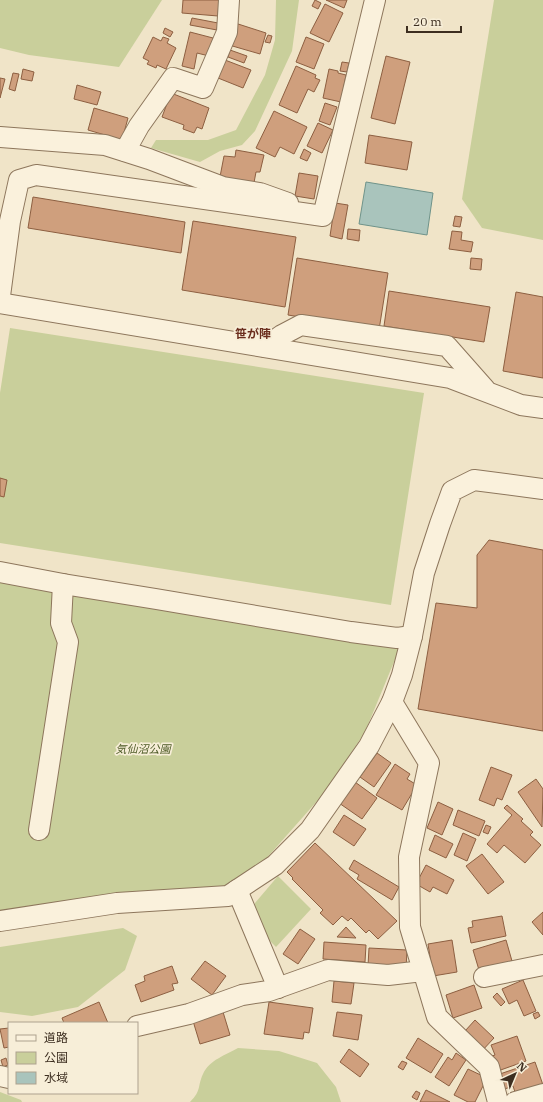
<svg xmlns="http://www.w3.org/2000/svg" width="543" height="1102" viewBox="0 0 543 1102" font-family="'IBM Plex Serif','Noto Sans JP',serif">
<rect width="100%" height="100%" fill="#f0e4c8"/>
<g fill="#c9cf9b">
<polygon points="0,0 162,0 119,67 29,55 0,48"/>
<polygon points="276,0 299,0 292,51 255,131 242,145 220,151 200,162 151,148 156,140 208,140 236,130 265,75 275,40"/>
<polygon points="494,0 543,0 543,240 482,228 462,199"/>
<polygon points="10,328 424,393 391,605 0,543 0,393"/>
<polygon points="0,581 401,645 365,732 326,791 264,861 223,889 0,913"/>
<polygon points="278,876 311,909 276,947 260,931 254,912 255,903"/>
<polygon points="123,928 137,936 125,970 78,1007 32,1016 0,1012 0,947"/>
<path d="M 238,1048 L 279,1051 L 317,1063 L 336,1087 L 341,1102 L 190,1102 C 202,1090 197,1087 203,1074 C 209,1060 226,1055 238,1048 Z"/>
<polygon points="0,1092 21,1100 22,1102 0,1102"/>
</g>
<polygon fill="#a9c4bc" stroke="#6f938a" points="366,182 433,193 427,235 359,224"/>
<g fill="#cf9f7d" stroke="#8d5f41">
<polygon points="183,0 219,0 218,16 182,13"/>
<polygon points="315,0 321,3 318,9 312,6"/>
<polygon points="326,0 347,0 344,8"/>
<polygon points="325,4 343,13 329,42 310,33"/>
<polygon points="192,18 218,23 217,30 190,25"/>
<polygon points="235,23 266,33 260,54 229,45"/>
<polygon points="165,28 173,32 170,37 163,33"/>
<polygon points="190,32 213,38 209,56 197,53 194,69 182,66"/>
<polygon points="268,35 272,36 270,43 265,42"/>
<polygon points="153,37 161,41 163,37 169,39 167,43 176,48 166,69 157,65 156,68 147,64 149,61 143,58"/>
<polygon points="306,37 324,44 314,69 296,62"/>
<polygon points="230,50 247,56 244,63 228,57"/>
<polygon points="386,56 410,62 395,124 371,118"/>
<polygon points="225,60 251,70 243,88 218,78"/>
<polygon points="342,62 349,63 347,72 340,71"/>
<polygon points="296,66 316,75 315,78 320,80 314,92 308,89 297,113 279,105"/>
<polygon points="23,69 34,72 32,81 21,79"/>
<polygon points="329,69 338,71 338,73 346,75 341,102 323,98"/>
<polygon points="13,73 19,74 15,91 9,89"/>
<polygon points="0,78 5,79 0,98"/>
<polygon points="77,85 101,92 97,105 74,99"/>
<polygon points="171,93 209,108 202,129 197,127 194,133 183,129 184,125 162,117"/>
<polygon points="325,103 337,107 330,125 319,121"/>
<polygon points="94,108 128,118 122,140 88,130"/>
<polygon points="274,111 307,127 294,154 280,147 275,157 256,148"/>
<polygon points="318,123 333,130 322,153 307,146"/>
<polygon points="369,135 412,142 407,170 365,163"/>
<polygon points="304,149 311,153 307,161 300,158"/>
<polygon points="236,150 264,155 260,172 256,172 253,188 219,182 224,156 235,157"/>
<polygon points="299,173 318,176 314,199 295,196"/>
<polygon points="33,197 185,222 181,253 28,228"/>
<polygon points="335,203 348,205 342,239 330,236"/>
<polygon points="455,216 462,217 460,227 453,226"/>
<polygon points="193,221 296,237 285,307 182,290"/>
<polygon points="348,229 360,230 359,241 347,239"/>
<polygon points="452,231 462,232 461,240 473,242 471,252 449,249"/>
<polygon points="297,258 388,273 379,330 288,315"/>
<polygon points="471,258 482,259 481,270 470,269"/>
<polygon points="389,291 490,307 484,342 384,326"/>
<polygon points="516,292 543,297 543,378 503,371"/>
<polygon points="0,478 7,480 4,497 0,496"/>
<polygon points="489,540 543,550 543,731 418,709 436,603 477,608 477,555"/>
<polygon points="377,753 391,763 374,787 360,777"/>
<polygon points="395,764 410,774 407,779 417,785 402,810 376,795"/>
<polygon points="491,767 512,775 502,800 497,798 494,806 479,800"/>
<polygon points="536,779 543,789 542,827 518,792"/>
<polygon points="355,782 377,798 362,819 339,803"/>
<polygon points="438,802 453,809 442,835 427,828"/>
<polygon points="507,805 523,819 521,821 533,832 530,835 541,845 525,863 504,845 497,853 487,844 512,815 504,808"/>
<polygon points="458,810 485,821 479,836 453,825"/>
<polygon points="344,815 366,829 354,846 333,832"/>
<polygon points="486,825 491,827 488,834 483,832"/>
<polygon points="463,833 476,839 467,861 454,855"/>
<polygon points="435,835 453,844 446,858 429,850"/>
<polygon points="315,843 397,921 378,939 369,930 366,933 351,918 348,921 342,916 333,925 320,913 323,910 292,879 293,878 287,872"/>
<polygon points="482,854 504,882 488,894 466,866"/>
<polygon points="354,860 399,887 392,900 357,879 359,875 349,869"/>
<polygon points="426,865 454,880 447,894 433,887 430,892 416,884"/>
<polygon points="543,912 543,935 532,922"/>
<polygon points="502,916 506,936 471,943 468,928 473,927 472,921"/>
<polygon points="346,927 356,938 337,937"/>
<polygon points="300,929 315,939 298,964 283,954"/>
<polygon points="452,940 457,972 433,976 428,944"/>
<polygon points="506,940 512,961 479,970 473,950"/>
<polygon points="324,942 366,945 365,962 323,959"/>
<polygon points="369,948 407,950 406,969 368,966"/>
<polygon points="205,961 226,976 212,995 191,979"/>
<polygon points="172,966 178,983 172,984 174,990 141,1002 135,985 145,981 144,976"/>
<polygon points="523,980 536,1011 524,1016 517,1000 509,1004 502,989"/>
<polygon points="334,981 354,983 351,1004 332,1002"/>
<polygon points="474,985 482,1008 453,1018 446,995"/>
<polygon points="497,993 505,1002 501,1006 493,997"/>
<polygon points="99,1002 108,1023 64,1023 62,1018"/>
<polygon points="269,1002 313,1008 309,1033 304,1032 303,1039 264,1034"/>
<polygon points="223,1012 230,1035 200,1044 193,1021"/>
<polygon points="337,1012 362,1015 358,1040 333,1036"/>
<polygon points="538,1012 540,1016 535,1019 533,1014"/>
<polygon points="475,1020 494,1038 480,1053 465,1031"/>
<polygon points="9,1028 9,1047 4,1048 0,1029"/>
<polygon points="517,1036 526,1061 495,1072 489,1057 495,1055 491,1045"/>
<polygon points="418,1038 443,1054 431,1073 406,1058"/>
<polygon points="349,1049 369,1064 360,1077 340,1062"/>
<polygon points="456,1053 466,1060 449,1086 435,1077 448,1057 452,1060"/>
<polygon points="6,1058 8,1065 3,1067 1,1060"/>
<polygon points="402,1061 407,1063 403,1070 398,1067"/>
<polygon points="535,1062 543,1085 516,1095 513,1086 502,1090 497,1075"/>
<polygon points="468,1069 487,1078 475,1102 468,1102 454,1095"/>
<polygon points="426,1090 450,1102 420,1102"/>
<polygon points="416,1091 420,1093 417,1100 412,1097"/>
</g>
<g fill="none" stroke-linecap="round" stroke-linejoin="round">
<defs>
<g id="minor">
<polyline points="0,137 105,145 149,159 223,187 260,193 288,203"/>
<polyline points="125,151 139,126 173,78 203,88 227,32 229,0"/>
<polyline points="0,296 10,221 19,180 36,175 323,216 375,0"/>
<polyline points="0,303 450,378 521,405 543,408"/>
<polyline points="265,347 282,335 301,325 447,346 485,389"/>
<polyline points="0,572 63,584 156,599 351,632 397,638 412,636"/>
<polyline points="392,702 429,763 409,857 410,927 437,1017 489,1067 498,1102"/>
<polyline points="39,830 68,642 61,623 63,584"/>
<polyline points="237,890 278,988"/>
<polyline points="0,921 117,903 228,896 275,865 310,830 369,746 392,702 402,675 412,636 424,573 440,524 452,491 474,480 543,489"/>
<polyline points="484,977 543,965"/>
<polyline points="137,1026 189,1014 242,995 269,991 328,970 388,975 423,971"/>
<polyline points="0,1076 9,1078"/>
<polyline points="515,1102 543,1094"/>
</g>
</defs>
<use href="#minor" stroke="#8d765c" stroke-width="22"/>
<use href="#minor" stroke="#faf1dc" stroke-width="20"/>
</g>
<g text-anchor="middle" dominant-baseline="central" stroke-width="3.5" stroke-linejoin="round" paint-order="stroke">
<g font-size="11" font-style="italic" fill="#4d5a26" stroke="#f7eed8">
<text x="143" y="749">気仙沼公園</text>
</g>
<g font-size="12" font-weight="bold" fill="#6b2e1e" stroke="#f7eed8">
<text x="253" y="333">笹が陣</text>
</g>
</g>
<rect x="8" y="1022" width="130" height="72" fill="#f7eed8" stroke="#ada18e"/>
<rect x="16" y="1035" width="20" height="6" fill="#faf1dc" stroke="#ada18e"/>
<text x="44" y="1042" font-size="12" fill="#3d2e20">道路</text>
<rect x="16" y="1052" width="20" height="12" fill="#c9cf9b" stroke="#ada18e"/>
<text x="44" y="1062" font-size="12" fill="#3d2e20">公園</text>
<rect x="16" y="1072" width="20" height="12" fill="#a9c4bc" stroke="#ada18e"/>
<text x="44" y="1082" font-size="12" fill="#3d2e20">水域</text>
<g transform="translate(515 1074) rotate(44)" stroke="#f7eed8" stroke-width="3" paint-order="stroke">
<path d="M0-3L7 15L0 10L-7 15Z" fill="#3d2e20"/>
<text y="-6" font-size="11" font-weight="bold" text-anchor="middle" fill="#3d2e20">N</text>
</g>
<path d="M407 26v6h54v-6" fill="none" stroke="#3d2e20" stroke-width="2"/>
<text x="413" y="26" font-size="12" fill="#3d2e20" stroke="#f7eed8" stroke-width="3" paint-order="stroke">20 m</text>
</svg>
